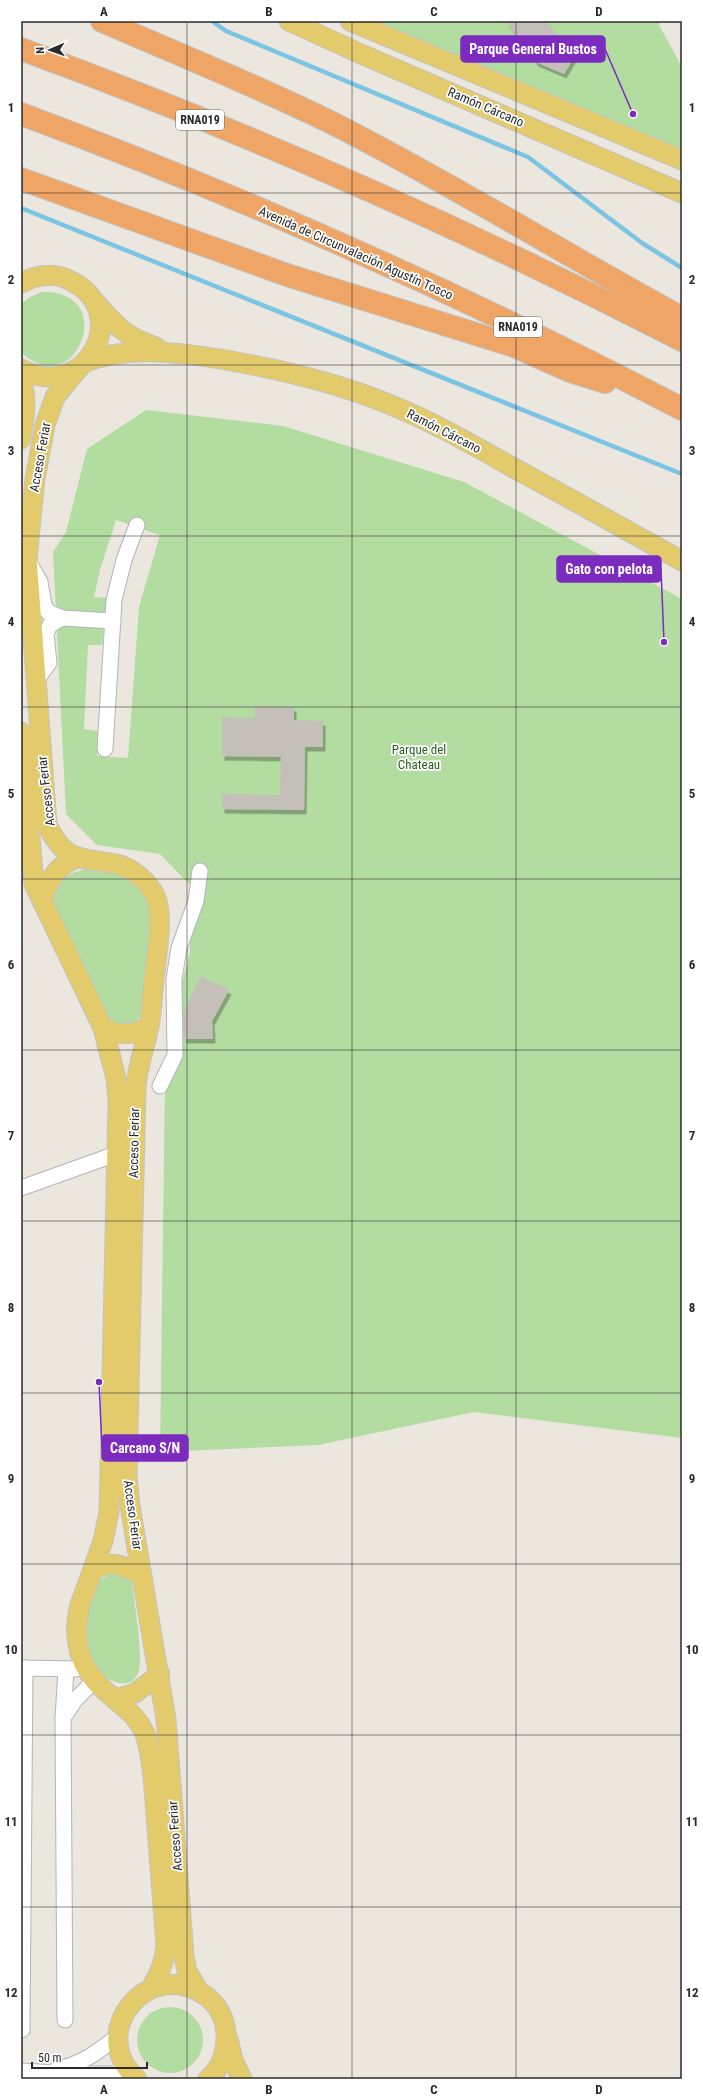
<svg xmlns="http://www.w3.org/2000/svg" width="703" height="2100" viewBox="0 0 703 2100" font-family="'Roboto Condensed',sans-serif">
<defs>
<filter id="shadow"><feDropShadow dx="2.5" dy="4.5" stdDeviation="0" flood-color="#0004"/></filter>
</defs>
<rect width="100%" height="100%" fill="#ebe6de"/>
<g fill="#b2dca0" fill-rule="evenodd">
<polygon points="363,21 659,21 659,25 682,67 682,154"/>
<path d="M 42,292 C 121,290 75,405 21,352 L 21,304 L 30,297 Z"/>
<path d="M 146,410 L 283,426 L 464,482 L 682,599 L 682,1438 L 474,1412 L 318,1445 L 160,1452 L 165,1081 L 180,991 L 190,952 L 191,886 L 160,854 L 97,845 L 66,814 L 53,552 L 66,532 L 87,449 ZM 116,520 L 160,535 L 139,607 L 128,758 L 97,756 L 98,732 L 97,731 L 84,729 L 88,645 L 102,645 L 107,598 L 94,597 L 100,570 Z"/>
<path d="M 93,867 L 129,876 L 150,903 L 145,1007 C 136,1026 129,1030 110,1021 L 61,925 L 53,901 L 55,888 L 64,878 L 75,872 Z"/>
<path d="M 113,1573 L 128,1577 L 132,1582 C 134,1602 143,1653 139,1670 C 132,1695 104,1680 94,1666 C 90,1659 85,1645 84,1637 C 83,1618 91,1599 97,1581 Z"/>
<circle cx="170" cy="2040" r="33"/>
</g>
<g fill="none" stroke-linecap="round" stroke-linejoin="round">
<g stroke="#7bc4e3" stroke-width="4.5">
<polyline points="212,21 226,31 528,157 642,243 682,268"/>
<polyline points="21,208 682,474"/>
</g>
</g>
<g fill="#c4c0b9" filter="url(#shadow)">
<polygon points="506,21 547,21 557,36 580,47 564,74 536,62"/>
<polygon points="255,706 294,707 294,720 323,721 323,747 305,747 304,810 222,809 222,794 280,795 281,757 222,756 222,717 255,718"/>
<polygon points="201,976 229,990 212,1021 213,1039 184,1039 183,1013"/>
</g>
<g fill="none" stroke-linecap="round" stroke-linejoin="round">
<defs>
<g id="minor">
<polyline points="28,561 40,582 44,605 48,612 62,618 113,621"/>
<polyline points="35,682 49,663 46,634 50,625 62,618"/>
<polyline points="105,749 114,600 124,560 137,525"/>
<polyline points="160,1086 175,1055 174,979 179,948 196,901 200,871"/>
<polyline points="21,1188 116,1154"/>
<polyline points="21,1668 76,1669"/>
<polyline points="63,1718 75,1700 95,1680"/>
<polyline points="65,2020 63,1719 66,1669"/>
<polyline points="22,2030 25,1668"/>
<path d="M 57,2069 C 81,2065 99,2051 118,2036"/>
<polyline points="21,2071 73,2074 131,2074"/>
</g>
<g id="major">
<polyline points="289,21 361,54 682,193"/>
<polyline points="350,21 682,160"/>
<path d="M 21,283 C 38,274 56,272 73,282 C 133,314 85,404 21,369"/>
<path d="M 95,302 C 115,325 127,338 156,347"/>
<path d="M 86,362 C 128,346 176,352 220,359 C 279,369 336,382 391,405 C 433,422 473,445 512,467 C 569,498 625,529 682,561"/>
<path d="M 78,369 L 55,397 L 45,425 L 35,479 L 27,559 L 47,824 C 64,863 81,857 116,864 C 133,868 152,884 157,901 C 163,924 156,957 154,980 C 152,995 152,1011 149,1026 C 145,1047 137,1067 136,1088 L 127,1476 L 130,1506 L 166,1719 L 184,1956 L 187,1971 L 198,1990"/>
<path d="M 21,380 C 28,399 24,420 21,439"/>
<path d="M 21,732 L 34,884 L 103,1028 L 116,1078 L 118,1101 L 109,1512 L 103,1541 L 80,1605 C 72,1635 78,1666 102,1688 C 118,1703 139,1715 146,1737 C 153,1762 154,1789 156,1815 C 159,1858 163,1902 166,1945 C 165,1962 159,1974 151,1988"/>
<path d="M 42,901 C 47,881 57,865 77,858"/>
<path d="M 103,1028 C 121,1036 133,1036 149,1026"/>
<path d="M 93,1571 C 110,1558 126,1566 142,1576"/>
<polyline points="116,1699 135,1693 160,1674"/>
<polyline points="228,2039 233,2060 242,2079"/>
<path d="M 137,2079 C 85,2033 149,1955 206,1996 C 218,2005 225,2019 226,2033 C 227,2050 222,2068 208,2079"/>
</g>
<g id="highway">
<path d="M 102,21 C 180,55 260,87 336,125 C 454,185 566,255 682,318"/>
<path d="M 21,49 C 247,132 468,230 682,340"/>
<path d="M 21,114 C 247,198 468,297 682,409"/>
<polyline points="21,179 287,275 514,346 570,371 605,382"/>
</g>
</defs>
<use href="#minor" stroke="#b1b4bd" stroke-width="17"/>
<use href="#major" stroke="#c3c3c3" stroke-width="21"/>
<use href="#highway" stroke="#c3c3c3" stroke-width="24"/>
<use href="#minor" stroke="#fff" stroke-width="15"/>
<use href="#major" stroke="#e3cb6b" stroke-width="19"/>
<use href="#highway" stroke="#efa565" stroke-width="22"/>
</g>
<path fill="none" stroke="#2a2a2a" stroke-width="1" stroke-opacity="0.55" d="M 187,21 L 187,2079M 352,21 L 352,2079M 516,21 L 516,2079M 21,193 L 682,193M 21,365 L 682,365M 21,536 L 682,536M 21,707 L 682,707M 21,879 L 682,879M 21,1050 L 682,1050M 21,1221 L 682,1221M 21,1393 L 682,1393M 21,1564 L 682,1564M 21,1735 L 682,1735M 21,1907 L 682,1907"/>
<g text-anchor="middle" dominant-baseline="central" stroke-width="3.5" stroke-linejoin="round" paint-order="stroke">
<g fill="#fff" stroke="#6a6a6a" stroke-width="1">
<rect x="176" y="110" width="48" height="20" rx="3"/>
<rect x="494" y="317" width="48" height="20" rx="3"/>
</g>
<g font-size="12" font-weight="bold" fill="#2a2a2a">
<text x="200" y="120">RNA019</text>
<text x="518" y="327">RNA019</text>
</g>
<g font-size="13" fill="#2a2a2a" stroke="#fff">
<text transform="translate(486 107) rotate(23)">Ramón Cárcano</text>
<text transform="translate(356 253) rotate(24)">Avenida de Circunvalación Agustín Tosco</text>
<text transform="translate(444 431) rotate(27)">Ramón Cárcano</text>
<text transform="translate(40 457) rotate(-80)">Acceso Feriar</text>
<text transform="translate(46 791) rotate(-97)">Acceso Feriar</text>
<text transform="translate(134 1143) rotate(-89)">Acceso Feriar</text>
<text transform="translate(133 1515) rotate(82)">Acceso Feriar</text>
<text transform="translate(175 1836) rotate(-94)">Acceso Feriar</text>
</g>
<g font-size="13" fill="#2c6121" stroke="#fff">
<text x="419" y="749">Parque del<tspan x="419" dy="15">Chateau</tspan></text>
</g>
</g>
<path fill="none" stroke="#7b2cbf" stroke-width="1.5" d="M633 114L605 49M664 642L661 569M99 1382L102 1448"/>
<g fill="#7b2cbf" stroke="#fff" stroke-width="1.5">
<circle cx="633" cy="114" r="4"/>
<circle cx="664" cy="642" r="4"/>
<circle cx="99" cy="1382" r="4"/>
</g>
<g fill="#7b2cbf" stroke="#7b2cbf" stroke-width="1.5">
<rect x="461" y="36" width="144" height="26" rx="4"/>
<rect x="557" y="556" width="104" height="26" rx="4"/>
<rect x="102" y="1435" width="86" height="26" rx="4"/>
</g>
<g font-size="14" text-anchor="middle" font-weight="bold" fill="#fff">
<text x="533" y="54">Parque General Bustos</text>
<text x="609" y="574">Gato con pelota</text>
<text x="145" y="1453">Carcano S/N</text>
</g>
<rect width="703" height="2100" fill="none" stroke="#ffffff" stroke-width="44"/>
<g transform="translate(50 50) rotate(268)" stroke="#ffffff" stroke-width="3" paint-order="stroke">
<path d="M0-3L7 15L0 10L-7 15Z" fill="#2a2a2a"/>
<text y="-6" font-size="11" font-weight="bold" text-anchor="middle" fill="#2a2a2a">N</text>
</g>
<path d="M32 2062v6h115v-6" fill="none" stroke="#2a2a2a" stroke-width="2"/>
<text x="38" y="2062" font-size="12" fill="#2a2a2a" stroke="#ffffff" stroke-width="3" paint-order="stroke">50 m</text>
<rect x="22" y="22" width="659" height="2056" fill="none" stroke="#2a2a2a" stroke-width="1.5"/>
<g font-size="13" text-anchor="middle" font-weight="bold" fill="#2a2a2a">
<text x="104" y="16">A</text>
<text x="269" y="16">B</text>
<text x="434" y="16">C</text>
<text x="599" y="16">D</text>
<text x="11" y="112">1</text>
<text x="692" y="112">1</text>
<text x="11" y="284">2</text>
<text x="692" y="284">2</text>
<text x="11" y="455">3</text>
<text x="692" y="455">3</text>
<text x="11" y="626">4</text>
<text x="692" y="626">4</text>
<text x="11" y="798">5</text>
<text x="692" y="798">5</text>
<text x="11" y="969">6</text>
<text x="692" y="969">6</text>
<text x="11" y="1140">7</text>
<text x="692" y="1140">7</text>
<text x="11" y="1312">8</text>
<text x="692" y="1312">8</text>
<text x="11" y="1483">9</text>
<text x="692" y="1483">9</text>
<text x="11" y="1654">10</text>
<text x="692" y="1654">10</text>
<text x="11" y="1826">11</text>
<text x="692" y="1826">11</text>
<text x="11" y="1997">12</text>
<text x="692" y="1997">12</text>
<text x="104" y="2094">A</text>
<text x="269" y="2094">B</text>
<text x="434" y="2094">C</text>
<text x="599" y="2094">D</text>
</g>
</svg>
